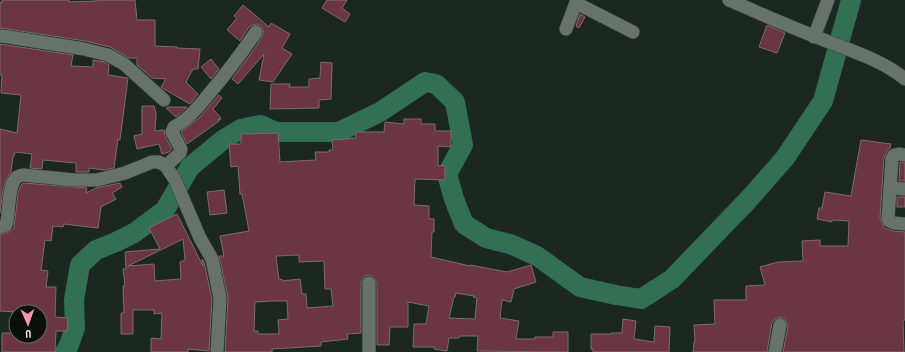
<svg xmlns="http://www.w3.org/2000/svg" width="905" height="352" viewBox="0 0 905 352" font-family="'PT Sans Narrow',sans-serif">
<rect width="100%" height="100%" fill="#1d2722"/>
<g fill="none" stroke-linecap="round" stroke-linejoin="round">
<polyline stroke="#327054" stroke-width="20" points="65,352 69,345 75,328 74,300 80,265 96,250 116,242 134,233 165,210 190,167 224,139 241,129 260,125 276,132 339,132 380,112 425,82 436,84 455,102 463,145 447,174 454,199 464,224 486,238 510,244 537,256 580,287 616,295 641,299 672,279 749,199 785,158 823,101 851,0"/>
</g>
<g fill="#6c3544" stroke="#7a6d70" fill-rule="evenodd">
<polygon points="2,0 69,0 69,2 96,1 96,0 135,0 137,20 155,20 155,46 177,47 177,48 200,49 198,69 193,69 186,82 198,94 190,104 164,89 161,87 166,79 152,78 137,65 137,58 129,58 110,47 85,41 0,28 0,2 2,3"/>
<polygon points="327,0 347,0 342,8 350,14 345,22 322,8"/>
<polygon points="243,5 269,27 271,23 290,34 282,48 292,54 273,82 259,80 264,54 238,84 232,79 257,45 264,33 263,29 261,26 257,24 253,25 249,27 240,41 227,30 237,18 234,16"/>
<polygon points="580,14 585,17 579,28 576,26"/>
<polygon points="767,25 785,33 777,53 759,47"/>
<polygon points="0,44 73,55 71,66 93,67 93,60 105,62 109,65 108,75 128,78 120,140 118,139 114,168 105,170 89,168 89,172 76,172 76,163 43,160 42,169 30,168 32,154 15,152 14,156 13,156 11,172 7,177 3,190 0,213 0,129 17,133 21,95 1,93 2,75 0,75"/>
<polygon points="211,59 219,69 211,79 201,67"/>
<polygon points="321,62 332,63 331,99 319,100 319,108 270,109 271,84 290,84 289,87 309,87 309,79 320,78"/>
<polygon points="219,95 222,98 213,109 221,118 220,120 218,119 219,121 187,144 181,132 199,118"/>
<polygon points="142,106 154,106 156,113 155,131 164,130 165,136 172,149 169,152 162,154 159,144 137,149 134,136 142,134"/>
<polygon points="168,107 187,107 176,117 166,108"/>
<path d="M 404,119 L 421,119 L 421,124 L 435,124 L 435,131 L 451,131 L 451,147 L 438,146 L 438,166 L 445,166 L 445,180 L 415,179 L 414,205 L 429,206 L 429,219 L 434,219 L 434,232 L 432,232 L 431,257 L 470,266 L 470,265 L 507,272 L 531,265 L 536,282 L 514,289 L 511,302 L 502,300 L 500,318 L 519,321 L 516,339 L 535,339 L 535,337 L 553,337 L 553,332 L 568,332 L 568,352 L 477,351 L 478,336 L 460,336 L 459,338 L 449,338 L 447,351 L 434,349 L 434,347 L 413,347 L 414,324 L 426,324 L 429,306 L 408,302 L 408,327 L 390,327 L 389,345 L 377,345 L 377,283 L 373,276 L 369,275 L 365,276 L 361,283 L 361,333 L 347,334 L 348,339 L 321,342 L 321,346 L 272,349 L 272,352 L 225,352 L 228,298 L 219,256 L 224,256 L 220,236 L 249,231 L 242,194 L 240,194 L 238,166 L 231,167 L 229,144 L 241,144 L 241,134 L 278,133 L 280,162 L 316,160 L 315,152 L 329,152 L 329,150 L 333,150 L 332,140 L 356,138 L 356,132 L 384,132 L 385,122 L 404,124 ZM 299,255 L 299,262 L 324,261 L 325,289 L 331,289 L 333,306 L 307,308 L 306,294 L 302,294 L 300,279 L 282,281 L 282,279 L 279,280 L 276,256 ZM 456,293 L 474,296 L 473,297 L 477,298 L 475,319 L 449,318 L 454,297 L 455,297 ZM 272,301 L 287,301 L 288,319 L 278,320 L 279,334 L 258,334 L 258,331 L 254,331 L 255,302 Z"/>
<polygon points="861,140 891,144 890,148 887,151 884,158 880,218 884,228 893,231 905,232 905,320 903,320 904,352 783,352 788,326 785,319 781,317 774,320 772,323 767,352 693,352 694,342 695,342 694,325 715,324 714,300 746,300 746,286 765,285 760,267 778,262 803,261 802,241 820,240 820,246 848,246 849,221 832,220 832,222 817,219 819,208 822,208 825,192 851,196"/>
<polygon points="900,162 905,163 905,181 899,181"/>
<polygon points="24,183 87,188 86,193 96,188 120,183 122,187 112,193 116,199 101,207 98,228 64,224 63,227 53,226 51,241 45,240 41,270 48,271 46,287 56,287 55,317 68,318 67,331 56,331 55,352 2,352 2,333 16,333 16,336 40,336 40,312 16,310 16,312 0,311 0,235 9,232 14,228 18,193 21,185"/>
<polygon points="224,190 227,213 210,215 207,192"/>
<rect x="897" y="197" width="8" height="10"/>
<path d="M 177,214 L 203,266 L 202,259 L 204,262 L 212,299 L 209,351 L 188,349 L 188,352 L 151,352 L 151,338 L 161,339 L 162,313 L 154,314 L 154,310 L 133,310 L 133,334 L 121,334 L 121,313 L 124,313 L 123,286 L 125,286 L 123,269 L 126,269 L 125,252 L 160,249 L 149,228 ZM 183,239 L 185,260 L 180,262 L 181,279 L 155,281 L 154,264 L 128,266 Z"/>
<polygon points="623,319 636,321 634,339 654,342 655,326 670,327 669,352 593,352 593,349 591,349 591,334 611,334 611,333 622,333"/>
</g>
<g fill="none" stroke-linecap="round" stroke-linejoin="round">
<defs>
<g id="minor">
<path d="M 729,0 C 757,12 785,25 814,36 C 845,49 879,58 905,79"/>
<polyline points="576,3 633,32"/>
<polyline points="566,29 577,0"/>
<polyline points="0,36 9,37 84,49 108,55 124,64 164,100"/>
<polyline points="814,37 828,0"/>
<polyline points="905,155 899,154 894,155 892,159 888,218 889,221 894,223 905,224"/>
<path d="M 166,166 L 180,153 L 181,149 L 172,132 L 174,127 C 188,120 199,106 209,94 C 226,74 241,54 256,32"/>
<polyline points="890,188 905,189"/>
<path d="M 0,227 L 6,225 L 7,222 C 9,212 8,184 17,177 C 17,177 22,175 23,175 L 75,180 L 97,180 L 125,173 L 152,162 L 159,162 L 166,166 L 175,180 L 200,238 L 212,259 L 220,298 L 217,352"/>
<polyline points="369,352 369,283"/>
<polyline points="775,352 780,325"/>
</g>
</defs>
<use href="#minor" stroke="#3a423e" stroke-width="14"/>
<use href="#minor" stroke="#67726b" stroke-width="13"/>
</g>
<g transform="translate(28 324) rotate(178)"><circle r="19" fill="#0a0f0c" stroke="#666b68"/>
<path d="M0-3L7 15L0 10L-7 15Z" fill="#f29aaf"/>
<text y="-6" font-size="11" font-weight="bold" text-anchor="middle" fill="#eff5f2">U</text>
</g>
</svg>
